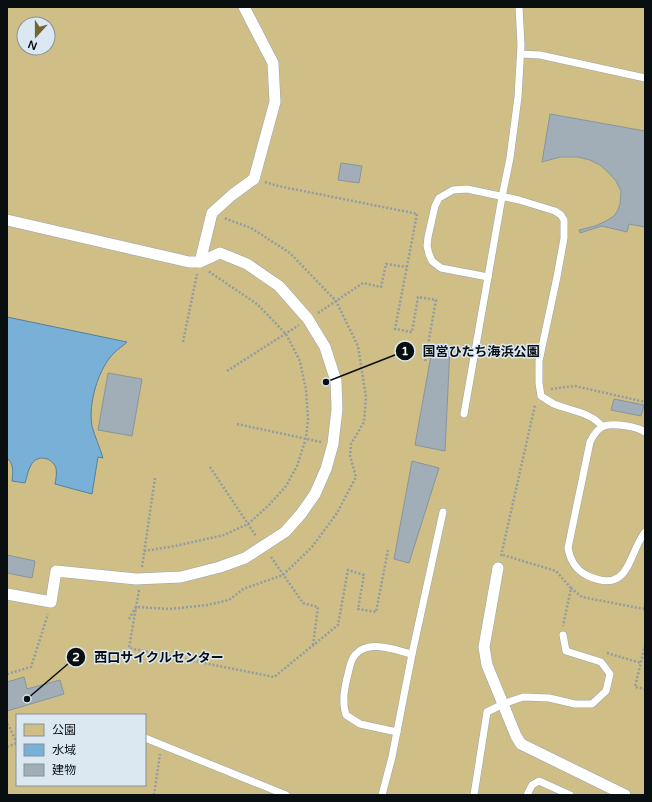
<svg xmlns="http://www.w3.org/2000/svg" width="652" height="802" viewBox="0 0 652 802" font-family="'Varela Round','Noto Sans JP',sans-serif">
<rect width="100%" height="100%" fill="#dbe8f2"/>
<path fill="#cfbe85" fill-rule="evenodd" d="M 7,7 L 645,7 L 645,795 L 7,795 ZM 24,24 L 48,24 L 48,48 L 24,48 ZM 17,715 L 145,715 L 145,785 L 17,785 Z"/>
<path fill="#78b0d7" stroke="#577f9c" d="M 7,317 L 127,342 C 123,346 118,349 115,352 C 98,368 88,404 92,426 C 95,437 100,448 103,458 L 98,457 L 92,494 L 55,484 C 56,479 57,473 56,468 C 52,457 37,454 31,465 C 28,470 27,477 25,483 L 12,481 C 13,472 14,464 7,458 Z"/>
<g fill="#a1aeb7" stroke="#88959e">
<polygon points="550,114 645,131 645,227 629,224 627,232 602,226 580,233 579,230 595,226 606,221 614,216 618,210 620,204 621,191 616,181 609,173 600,165 590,160 578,157 560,157 542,162"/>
<polygon points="341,163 362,166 359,183 338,180"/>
<polygon points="433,344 450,347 445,451 415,445"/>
<polygon points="108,373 142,379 132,436 98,430"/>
<polygon points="614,399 644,405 641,416 611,410"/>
<polygon points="412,461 439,468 409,563 394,559"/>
<polygon points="7,555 35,561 32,578 7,573"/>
<polygon points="24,677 27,689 60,680 64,694 7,711 7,682"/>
</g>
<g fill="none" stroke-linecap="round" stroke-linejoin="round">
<defs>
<g id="service">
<polyline points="521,54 540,55 645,78"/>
<path d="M 488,277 L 441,268 L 432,261 L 429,254 L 427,246 L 428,237 L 435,206 L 439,198 L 453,190 L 467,189 L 519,200 L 555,211 L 561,215 L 564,220 L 564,238 L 557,277 L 539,361 L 539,383 L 541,396 C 546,399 550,402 554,404 C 571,411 590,412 602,426"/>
<polyline points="464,414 502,197 510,158 518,97 521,45 519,7"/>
<path d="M 645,432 C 639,428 633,427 627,426 C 608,423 599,423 590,442 L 568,548 C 570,560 575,569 586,575 C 630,596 627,556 645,532"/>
<path d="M 397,732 L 360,724 L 346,715 C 342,702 344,691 347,678 C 349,671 350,660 355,655 C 368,639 395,650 412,654"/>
<polyline points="145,738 286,795"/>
<polyline points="382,795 392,757 412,654 443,512"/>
<polyline points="474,795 487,712 503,704 523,697 549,698 575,704 592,704 606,691 610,674 601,662 566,651 563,635"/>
<polyline points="527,795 532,785 539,781 570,795"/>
</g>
<g id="pedestrian">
<polyline points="7,220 189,262 200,262 220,253 247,264 279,286 308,319 325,347 336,381 337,409 333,444 326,469 315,494 301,514 285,532 245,558 220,567 181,577 136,579 56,571 51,602 7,594"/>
<polyline points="200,262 212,213 232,195 254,179 275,102 273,63 244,7"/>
<polyline points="498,568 484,647 487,665 516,736 521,744 625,795"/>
</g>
</defs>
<use href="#service" stroke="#99a6af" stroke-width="8"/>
<use href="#pedestrian" stroke="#99a6af" stroke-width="12"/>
<g stroke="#929ca4" stroke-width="2.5" stroke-dasharray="2 2" stroke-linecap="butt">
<polyline points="265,182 278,186 418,214"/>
<polyline points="417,214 395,329 412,332 418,297 436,300 425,362"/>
<polyline points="318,313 363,283 381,287 386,264 407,267"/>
<polyline points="183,342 197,274"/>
<polyline points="227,371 299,325"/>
<polyline points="551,389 575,386 645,402"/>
<polyline points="237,424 321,442"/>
<polyline points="210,467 256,536"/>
<polyline points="144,551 175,546 224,535 248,524 269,505 286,486 297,466 306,438 308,419 306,390 300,361 286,334 257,304 208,271"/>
<polyline points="503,555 556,571 571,588 563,626"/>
<polyline points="501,556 535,405"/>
<polyline points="271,557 303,603 318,607 313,645"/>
<polyline points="142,567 155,478"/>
<polyline points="571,588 582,597 644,609"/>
<polyline points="139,590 129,648 274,677 338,625 348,570 364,575 358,609 376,612 388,550"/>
<polyline points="644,609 645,603"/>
<polyline points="129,619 136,607 170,609 207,605 229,600 243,589 283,575 312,547 337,513 356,477 350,456 351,444 364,422 366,397 358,346 336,301 290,253 251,228 224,218"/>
<polyline points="645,645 635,687 645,689"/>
<polyline points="607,653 641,663"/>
<polyline points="7,674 31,667 48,614"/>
<polyline points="7,724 9,726 17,743"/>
<polyline points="7,747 17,743"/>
<polyline points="154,795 160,754"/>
</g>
<use href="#service" stroke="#fff" stroke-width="7"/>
<use href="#pedestrian" stroke="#fff" stroke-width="11"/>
</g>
<path fill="none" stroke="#090e11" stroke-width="1.5" d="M326 382L405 351M27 699L76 657"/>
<g fill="#090e11" stroke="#dbe8f2" stroke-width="1.5">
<circle cx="326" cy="382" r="4"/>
<circle cx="27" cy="699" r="4"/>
<circle cx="405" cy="351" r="10"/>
<circle cx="76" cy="657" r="10"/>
</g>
<g font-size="12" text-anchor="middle" font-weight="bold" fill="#fff">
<text x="405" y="355">1</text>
<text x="76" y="661">2</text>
</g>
<g font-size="13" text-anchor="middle" font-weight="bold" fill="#090e11" stroke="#dbe8f2" stroke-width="3" stroke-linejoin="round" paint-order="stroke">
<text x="481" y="356">国営ひたち海浜公園</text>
<text x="159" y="662">西口サイクルセンター</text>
</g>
<rect width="652" height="802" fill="none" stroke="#090e11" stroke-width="16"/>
<rect x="16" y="714" width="130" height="72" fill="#dbe8f2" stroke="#879198"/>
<rect x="24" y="724" width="20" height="12" fill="#cfbe85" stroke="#879198"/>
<text x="52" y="734" font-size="12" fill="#090e11">公園</text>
<rect x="24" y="744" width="20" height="12" fill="#78b0d7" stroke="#879198"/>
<text x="52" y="754" font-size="12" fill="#090e11">水域</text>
<rect x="24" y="764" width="20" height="12" fill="#a1aeb7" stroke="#879198"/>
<text x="52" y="774" font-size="12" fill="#090e11">建物</text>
<g transform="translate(36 36) rotate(201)"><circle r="19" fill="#dbe8f2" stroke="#879198"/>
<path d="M0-3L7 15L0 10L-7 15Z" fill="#746533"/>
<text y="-6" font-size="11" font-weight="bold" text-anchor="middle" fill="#090e11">N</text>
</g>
</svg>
